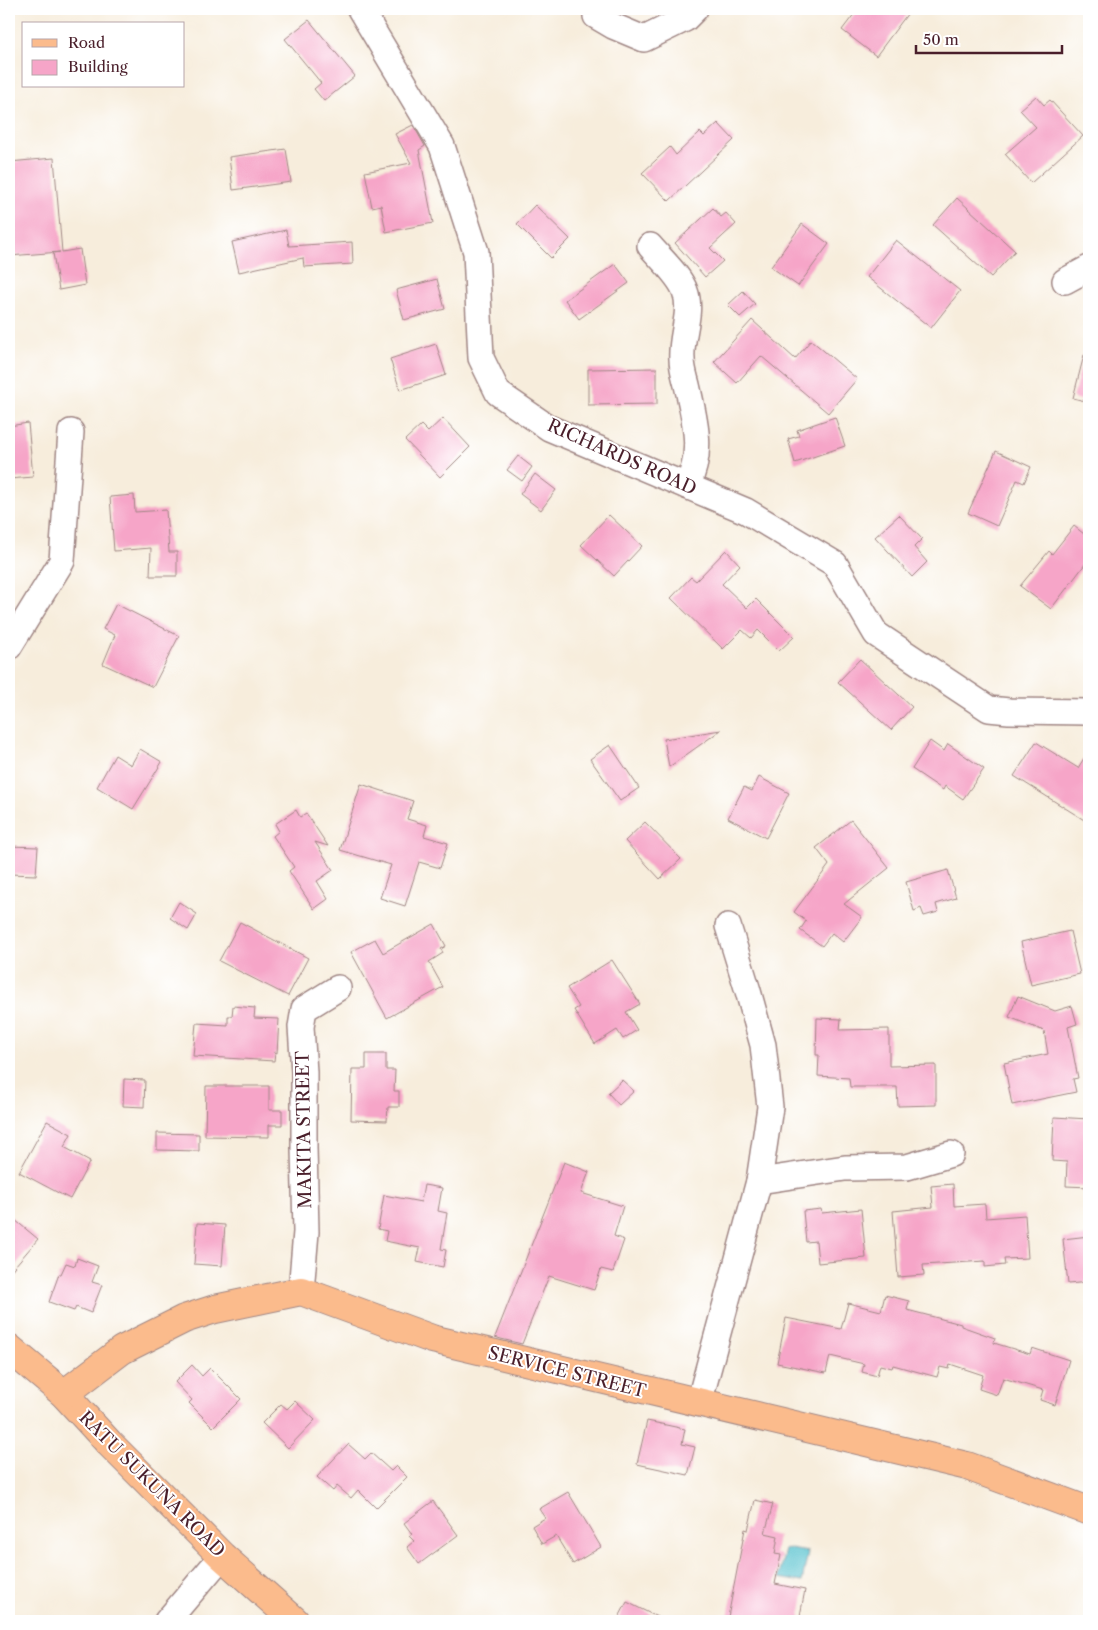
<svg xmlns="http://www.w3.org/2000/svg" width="1098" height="1630" viewBox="0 0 1098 1630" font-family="'Libre Caslon Text',serif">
<rect width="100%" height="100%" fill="#fff"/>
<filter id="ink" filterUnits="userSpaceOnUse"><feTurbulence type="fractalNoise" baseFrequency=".02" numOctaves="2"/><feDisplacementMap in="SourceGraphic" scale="10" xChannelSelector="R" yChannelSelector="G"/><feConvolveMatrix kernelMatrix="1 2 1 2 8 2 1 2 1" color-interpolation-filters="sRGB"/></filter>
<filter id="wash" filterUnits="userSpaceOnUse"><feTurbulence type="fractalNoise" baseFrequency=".0096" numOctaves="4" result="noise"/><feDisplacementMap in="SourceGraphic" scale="20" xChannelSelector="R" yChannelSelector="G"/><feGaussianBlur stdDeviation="1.12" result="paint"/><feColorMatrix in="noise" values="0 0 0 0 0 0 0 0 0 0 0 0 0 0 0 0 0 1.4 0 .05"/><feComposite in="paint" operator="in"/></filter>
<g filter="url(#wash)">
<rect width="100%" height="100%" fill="#f7eddc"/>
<polygon fill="#55c1ce" stroke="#50707c" points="785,1548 808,1552 802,1582 779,1578"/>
<g id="blocks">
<g fill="#f6a5c8">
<polygon points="858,9 911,9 876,56 842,30"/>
<polygon points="309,20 355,76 324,101 314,89 321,83 285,39"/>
<polygon points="1036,96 1044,105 1050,100 1083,136 1031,183 1005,154 1036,127 1020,110"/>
<polygon points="718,123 734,140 669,201 642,173 670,147 676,155 700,132 704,136"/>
<polygon points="413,125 425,146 419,150 433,223 386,232 381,205 372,207 365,172 411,163 395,134"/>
<polygon points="286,149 291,182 233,190 229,157"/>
<polygon points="54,158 62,252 80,249 85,285 59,290 53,253 60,252 9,256 9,162"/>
<polygon points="957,198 1015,251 991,277 933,225"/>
<polygon points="535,205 570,239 551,258 517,224"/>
<polygon points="713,208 721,217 726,213 736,224 710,248 723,261 705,277 675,243"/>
<polygon points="802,224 829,244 798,286 771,267"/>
<polygon points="286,230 289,246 352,242 353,264 304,267 303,258 239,272 232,242"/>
<polygon points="896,240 960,291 931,328 867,277"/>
<polygon points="615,264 629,283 579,319 565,300"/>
<polygon points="437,279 445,309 404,320 396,290"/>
<polygon points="743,291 755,304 740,317 728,305"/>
<polygon points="752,320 795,359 811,340 857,379 828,413 761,356 737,383 714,362"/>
<polygon points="436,344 446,375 400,390 390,359"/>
<polygon points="1084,355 1089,355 1089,402 1073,398"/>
<polygon points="657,368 657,404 588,405 588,369"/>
<polygon points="835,417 845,446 795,463 788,439 799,436 797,430"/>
<polygon points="443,418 470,447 440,477 405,440 421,425 428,432"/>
<polygon points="28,423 33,477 9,479 9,426"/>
<polygon points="996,451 1031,467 1024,483 1017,480 997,526 968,513"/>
<polygon points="518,456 532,467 522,481 507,470"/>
<polygon points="535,474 556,490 541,510 520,494"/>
<polygon points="134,495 135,512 166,510 169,552 177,552 177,576 150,576 151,548 114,551 110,497"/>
<polygon points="609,515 642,546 614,576 581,545"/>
<polygon points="899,515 922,539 914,547 927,562 912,577 875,537"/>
<polygon points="1074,526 1089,538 1089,559 1051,609 1020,586 1049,551 1052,554"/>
<polygon points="726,550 740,565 722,584 747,608 756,599 794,637 779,651 758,630 751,638 742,630 723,649 671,598 691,577 696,581"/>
<polygon points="116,604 179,636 153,687 103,664 115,635 103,629"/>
<polygon points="860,659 912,707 891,730 838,682"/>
<polygon points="721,730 669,767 664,739"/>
<polygon points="930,741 944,751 948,744 984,769 963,799 945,786 943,790 912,769"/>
<polygon points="1036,742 1078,768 1089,750 1089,823 1014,776"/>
<polygon points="610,745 639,788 620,801 590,759"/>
<polygon points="140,749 162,762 133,809 97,787 115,755 131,765"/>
<polygon points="759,777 789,793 766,838 728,818 744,787 752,791"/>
<polygon points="361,784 413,801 407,819 427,825 424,836 448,843 440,868 419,862 405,906 380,898 391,865 340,850"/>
<polygon points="296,810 300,817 306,813 328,846 315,842 333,870 317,881 328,899 314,909 289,871 294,867 273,836 279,831 275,824"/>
<polygon points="851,820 889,868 844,904 862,917 843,942 832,933 822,946 800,930 806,921 794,912 829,865 816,848"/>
<polygon points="645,822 681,859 660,879 625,841"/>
<polygon points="9,846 38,847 36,875 9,874"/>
<polygon points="948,870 956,898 936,904 938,912 924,916 921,908 914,911 906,882"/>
<polygon points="179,902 197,914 188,930 170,918"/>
<polygon points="240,922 308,958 288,996 219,961"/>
<polygon points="434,924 446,946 441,949 443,953 429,962 443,987 387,1018 351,952 375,939 383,953"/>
<polygon points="1070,931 1080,974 1031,985 1021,942"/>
<polygon points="612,960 640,1004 626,1012 637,1030 623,1039 617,1030 595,1044 574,1010 579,1007 567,988"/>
<polygon points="1018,996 1055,1011 1072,1006 1077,1024 1068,1027 1078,1078 1073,1079 1076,1092 1012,1105 1004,1063 1048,1054 1044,1031 1009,1017"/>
<polygon points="233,1006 255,1008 254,1018 279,1019 277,1053 275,1052 274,1061 193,1056 196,1023 228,1025 228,1016 232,1016"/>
<polygon points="817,1018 841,1019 840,1030 889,1029 889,1066 936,1065 936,1105 898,1106 897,1087 850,1087 849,1078 818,1076 819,1055 816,1055"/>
<polygon points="366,1054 386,1054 386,1070 395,1070 394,1091 399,1091 399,1107 388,1107 387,1121 351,1120 352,1069 366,1069"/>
<polygon points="124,1079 145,1080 144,1107 123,1106"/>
<polygon points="622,1080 634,1091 619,1105 608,1093"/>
<polygon points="206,1086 269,1086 269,1110 282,1110 282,1125 269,1125 269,1137 205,1136"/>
<polygon points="1054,1117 1089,1119 1089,1187 1066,1186 1067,1162 1052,1161"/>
<polygon points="47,1121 71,1134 64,1147 90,1161 70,1199 19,1172"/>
<polygon points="157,1133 199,1134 199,1151 157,1150"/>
<polygon points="564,1162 589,1172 581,1193 623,1206 614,1236 624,1240 613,1272 601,1269 594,1290 549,1276 522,1344 501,1339 495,1337"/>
<polygon points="953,1184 954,1206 985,1204 986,1218 1025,1215 1028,1258 1004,1259 1005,1265 985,1267 985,1261 923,1265 924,1275 898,1277 893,1211 933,1207 931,1186"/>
<polygon points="424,1185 442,1188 438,1211 447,1213 441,1249 446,1250 443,1267 417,1262 420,1248 385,1241 387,1231 378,1229 384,1195 421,1202"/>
<polygon points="821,1209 822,1213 861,1209 866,1258 818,1263 816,1241 806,1242 803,1211"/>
<polygon points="9,1215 38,1239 9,1273"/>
<polygon points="197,1223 225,1225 222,1266 194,1264"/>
<polygon points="1089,1236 1089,1282 1068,1284 1063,1239"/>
<polygon points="77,1258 98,1266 92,1282 102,1285 91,1313 76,1307 74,1311 49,1302 59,1274 61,1274 66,1263 75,1266"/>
<polygon points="885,1295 909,1301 907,1310 961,1324 961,1326 995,1338 994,1343 1030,1354 1032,1348 1069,1360 1055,1405 1040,1400 1043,1390 1003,1378 997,1395 979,1389 983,1375 950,1364 949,1369 940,1367 937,1377 893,1365 892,1368 880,1365 877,1376 862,1372 864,1364 830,1356 826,1373 777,1363 786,1318 841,1329 848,1303 881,1311"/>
<polygon points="192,1365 202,1376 210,1368 241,1399 213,1427 189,1403 192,1400 175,1382"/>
<polygon points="295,1401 315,1420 288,1448 262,1423 281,1404 287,1409"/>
<polygon points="647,1421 685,1429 682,1444 695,1447 688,1475 637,1464"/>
<polygon points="348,1444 365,1459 371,1453 391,1471 396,1466 407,1477 376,1508 358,1490 351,1498 337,1486 333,1491 317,1477"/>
<polygon points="568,1492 601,1547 573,1564 556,1536 542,1544 532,1526 545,1518 539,1509"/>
<polygon points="755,1500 773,1504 765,1533 778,1536 775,1554 781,1555 775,1584 805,1590 799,1621 749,1621 728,1617 745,1529 748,1530"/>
<polygon points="433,1501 458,1535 419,1564 407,1547 414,1541 409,1536 412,1534 404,1523"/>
<polygon points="627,1602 665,1621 617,1621"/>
</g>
</g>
</g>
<g filter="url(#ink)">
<use href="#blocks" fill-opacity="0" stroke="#a08684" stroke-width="1"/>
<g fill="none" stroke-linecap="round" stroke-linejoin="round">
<defs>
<g id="minor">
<polyline points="360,9 442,146 476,252 481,358 498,393 549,428 746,511 835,564 876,634 989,709 1009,711 1089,712"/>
<polyline points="596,16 613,26 644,39 685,19 695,9"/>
<path d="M 650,246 C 660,258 680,276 685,291 C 693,312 680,337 682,359 C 682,368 685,377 687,385 C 695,421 704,452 687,486"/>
<polyline points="1065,281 1089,268"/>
<polyline points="9,647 62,561 71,432"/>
<polyline points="759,1181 845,1168 907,1167 951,1154"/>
<polyline points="301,1291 306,1232 304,1147 304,1072 301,1027 304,1009 338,988"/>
<polyline points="699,1403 759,1181 770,1107 763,1045 748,991 728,926"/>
<polyline points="167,1621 222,1556"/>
</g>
<g id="major">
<polyline points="9,1348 64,1394 109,1443 222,1556 295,1621"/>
<polyline points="64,1394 122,1350 184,1319 215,1309 301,1291 432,1339 967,1466 1089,1511"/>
</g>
</defs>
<use href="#minor" stroke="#a08684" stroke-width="28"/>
<use href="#major" stroke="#a08684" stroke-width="30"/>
<use href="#minor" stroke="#fff" stroke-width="25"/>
<use href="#major" stroke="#fbbb8c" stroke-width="28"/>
</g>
</g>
<g text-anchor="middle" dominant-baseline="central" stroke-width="4" stroke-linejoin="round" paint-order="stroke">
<g font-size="18" fill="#4a1f2b" stroke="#fff">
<text transform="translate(622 457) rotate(24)">RICHARDS ROAD</text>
<text transform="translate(304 1130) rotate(-91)">MAKITA STREET</text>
<text transform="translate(567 1372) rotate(14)">SERVICE STREET</text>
<text transform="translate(152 1484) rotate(45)">RATU SUKUNA ROAD</text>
</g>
</g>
<rect width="1098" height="1630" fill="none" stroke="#fff" stroke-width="30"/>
<rect x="22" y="22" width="162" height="65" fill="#ffffff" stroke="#b7a5aa"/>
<rect x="32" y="39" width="25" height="8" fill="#fbbb8c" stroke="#b7a5aa"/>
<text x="68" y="48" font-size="15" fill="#4a1f2b">Road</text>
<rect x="32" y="60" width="25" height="15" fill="#f6a5c8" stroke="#b7a5aa"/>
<text x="68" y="72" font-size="15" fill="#4a1f2b">Building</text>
<path d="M916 45v8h146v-8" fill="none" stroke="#4a1f2b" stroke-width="2.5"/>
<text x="923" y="45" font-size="15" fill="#4a1f2b" stroke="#ffffff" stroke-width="4" paint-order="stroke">50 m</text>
</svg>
